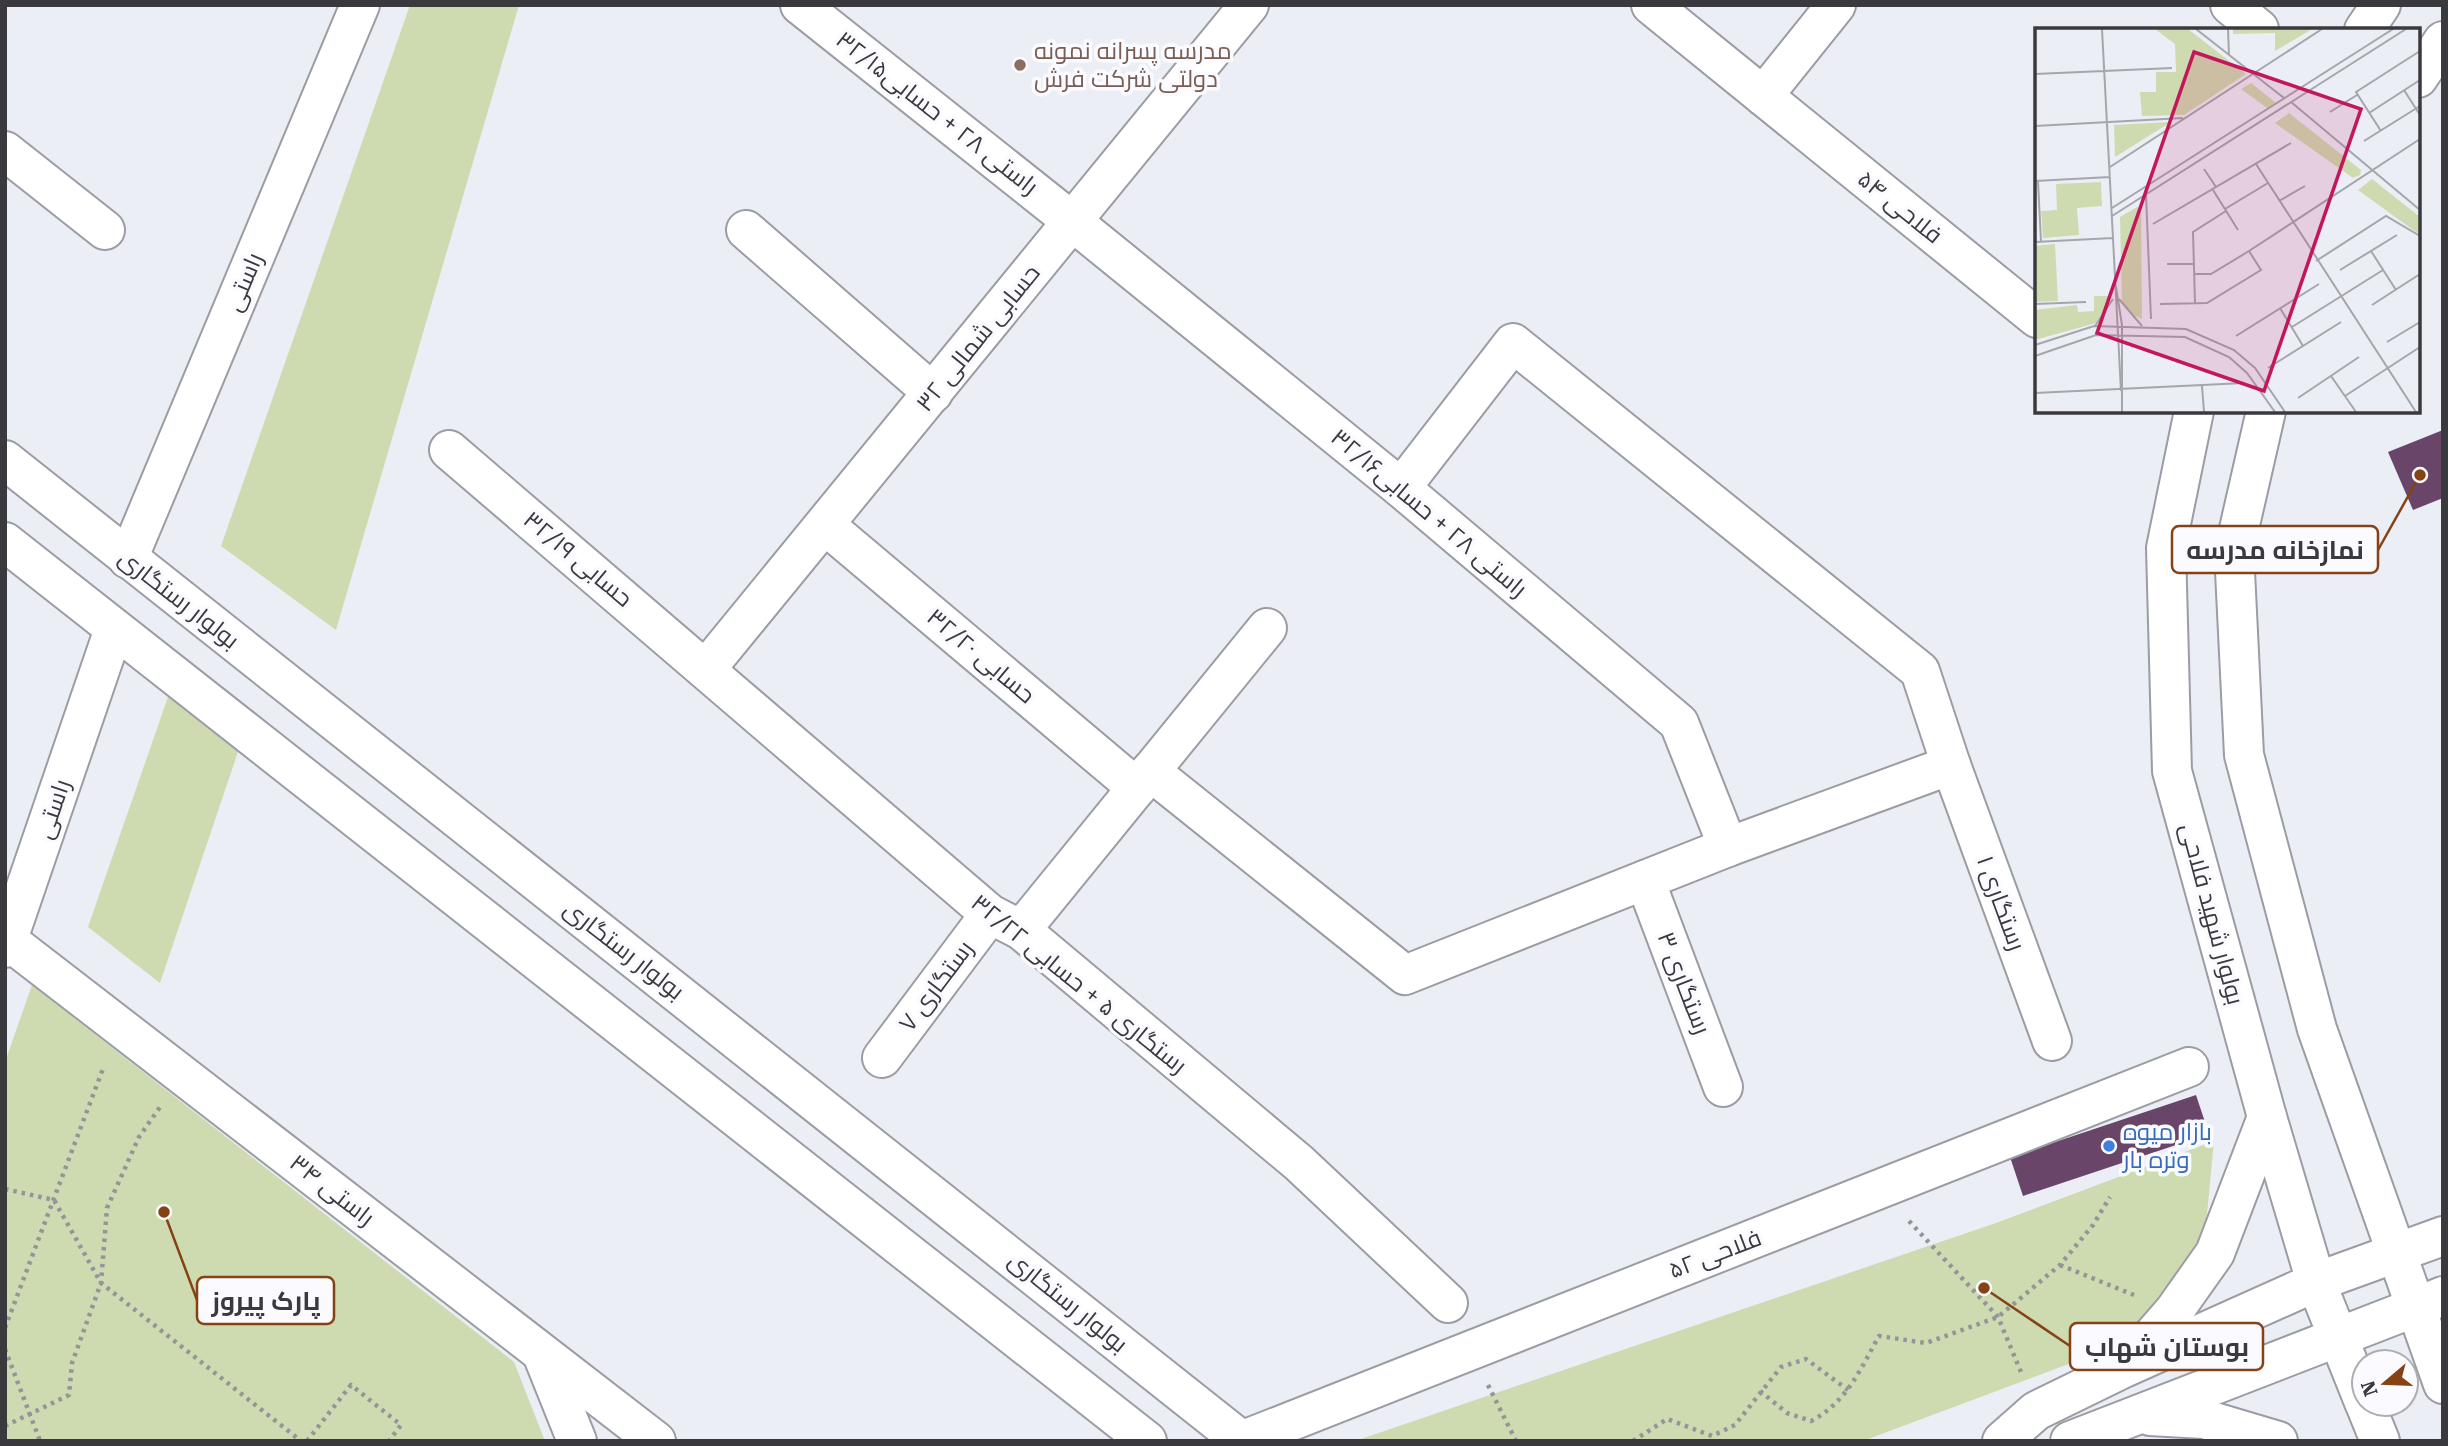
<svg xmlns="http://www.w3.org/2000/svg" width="2448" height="1446" viewBox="0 0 2448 1446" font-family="'Roboto Serif',Cairo,serif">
<rect width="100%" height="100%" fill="#eceef6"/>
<g fill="#cedbb0">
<polygon points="410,5 519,5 336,630 221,546"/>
<polygon points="177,671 244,734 160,983 88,927"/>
<polygon points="32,985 514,1362 545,1441 5,1441 5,1062"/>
<polygon points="2214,1141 2205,1235 2127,1342 1863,1441 1355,1441 1996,1223"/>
</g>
<g fill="#694569">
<polygon points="2443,430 2443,498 2413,510 2388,452"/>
<polygon points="2196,1095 2209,1134 2023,1196 2010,1157"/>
</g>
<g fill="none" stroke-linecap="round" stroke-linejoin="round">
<defs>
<g id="street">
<polyline points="800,5 1073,222 1401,488 1679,723 1728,847"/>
<polyline points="1651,5 2037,318"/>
<polyline points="2230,5 2259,29"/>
<polyline points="1763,96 1836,5"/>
<polyline points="5,151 105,230"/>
<polyline points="746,230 933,393"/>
<polyline points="449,450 990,914 1021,930 1299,1163 1448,1303"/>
<polyline points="1401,488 1513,343 1920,671 1951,765 2052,1041"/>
<polyline points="825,525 1137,788"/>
<polyline points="128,559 360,5"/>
<polyline points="1150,771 1405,975 1728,847 1951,765"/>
<polyline points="1645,880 1723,1087"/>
<polyline points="1021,930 1267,628"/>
<polyline points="5,938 656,1441"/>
<polyline points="5,948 114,629"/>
<polyline points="882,1058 990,914"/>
<polyline points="2396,1253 2443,1236"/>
<polyline points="2416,1307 2443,1296"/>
<polyline points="542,1354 577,1441"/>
<polyline points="1241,1441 2189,1067"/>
</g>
<g id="secondary">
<polyline points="2364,30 2381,5"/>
<polyline points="2418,78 2443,41"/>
<polyline points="2194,411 2166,548 2172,771 2267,1117 2316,1282 2364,1402"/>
<polyline points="2266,411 2234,551 2244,755 2317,1029 2443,1384"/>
<polyline points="5,460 1242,1441"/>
<polyline points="5,542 1147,1441"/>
<polyline points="706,669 1249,5"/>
<polyline points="2134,1357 2174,1311 2215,1253 2267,1117"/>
<polyline points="2365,1404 2380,1441"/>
<polyline points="2150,1416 2204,1419 2278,1441"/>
<polyline points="2002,1441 2036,1411 2124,1368 2316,1282 2396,1253"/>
<polyline points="2070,1441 2416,1307"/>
</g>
</defs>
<use href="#street" stroke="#9b9ca4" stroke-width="42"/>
<use href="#secondary" stroke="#9b9ca4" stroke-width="42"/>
<g stroke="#94959b" stroke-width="4.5" stroke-dasharray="3.5 5" stroke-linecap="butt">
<polyline points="5,1189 54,1200 101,1283 301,1441"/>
<polyline points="1909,1221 1998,1317 2021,1372"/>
<polyline points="2060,1265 2134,1295"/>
<polyline points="5,1328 104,1066"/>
<polyline points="5,1349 40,1441"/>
<polyline points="1488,1385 1516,1441"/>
<path d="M 1760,1391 L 1787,1413 L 1811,1421 C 1846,1403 1860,1370 1879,1336 L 1926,1343 L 1998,1317 L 2060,1265 L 2093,1225 L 2110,1197"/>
<polyline points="5,1426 69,1395 72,1363 101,1283 107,1208 139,1137 160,1107"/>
<polyline points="307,1441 351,1385 401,1425 389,1441"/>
<polyline points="1633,1441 1667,1419 1712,1436 1735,1425 1781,1367 1806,1359 1848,1390"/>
</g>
<use href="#street" stroke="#fff" stroke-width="38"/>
<use href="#secondary" stroke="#fff" stroke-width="38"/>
</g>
<circle fill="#8d6e63" stroke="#fbfbff" stroke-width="2.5" cx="1020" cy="65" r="7"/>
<circle fill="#3f7fe0" stroke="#fbfbff" stroke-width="2.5" cx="2109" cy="1146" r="7"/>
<g text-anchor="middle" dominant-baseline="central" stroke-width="7" stroke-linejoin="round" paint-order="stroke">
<g font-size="24" fill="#785e54" stroke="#fbfbff" text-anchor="start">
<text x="1034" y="51">مدرسه پسرانه نمونه<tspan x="1034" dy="28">دولتی شرکت فرش</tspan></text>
</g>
<g font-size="24" fill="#3a3a3e" stroke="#fbfbff">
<text transform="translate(937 113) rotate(38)">راستی ۲۸ + حسابی۳۲/۱۵</text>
<text transform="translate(1900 207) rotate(39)">فلاحی ۵۴</text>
<text transform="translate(244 282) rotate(-67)">راستی</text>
<text transform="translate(978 338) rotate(-51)">حسابی شمالی ۳۲</text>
<text transform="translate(1429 513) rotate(40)">راستی ۲۸ + حسابی۳۲/۱۶</text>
<text transform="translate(578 559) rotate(40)">حسابی ۳۲/۱۹</text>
<text transform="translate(179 599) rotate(38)">بولوار رستگاری</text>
<text transform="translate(981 656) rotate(40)">حسابی ۳۲/۲۰</text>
<text transform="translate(53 809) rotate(-71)">راستی</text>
<text transform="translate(2001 903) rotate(70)">رستگاری ۱</text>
<text transform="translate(2212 914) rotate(75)">بولوار شهید فلاحی</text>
<text transform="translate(624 950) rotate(38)">بولوار رستگاری</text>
<text transform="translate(1684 983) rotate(69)">رستگاری ۳</text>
<text transform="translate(1079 984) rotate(39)">رستگاری ۵ + حسابی ۳۲/۲۲</text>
<text transform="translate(936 986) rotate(-53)">رستگاری ۷</text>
<text transform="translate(332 1190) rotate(38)">راستی ۳۴</text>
<text transform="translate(1715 1254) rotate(-21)">فلاحی ۵۲</text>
<text transform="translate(1068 1302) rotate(39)">بولوار رستگاری</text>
</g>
<g font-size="24" fill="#366cbe" stroke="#fbfbff" text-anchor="start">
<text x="2123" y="1132">بازار میوه<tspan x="2123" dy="28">وتره بار</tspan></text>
</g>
</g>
<g transform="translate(2035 28)">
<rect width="385" height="385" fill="#eceef6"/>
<path d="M 120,1 L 153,1 L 211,46 L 149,87 L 107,88 L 105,64 L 121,64 L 121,44 L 141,44 L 140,16 ZM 198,1 L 277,1 L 240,23 L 240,5 L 198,6 ZM 216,55 L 241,75 L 232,80 L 206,61 ZM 254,85 L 326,142 L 325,147 L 318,150 L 240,95 ZM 136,94 L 80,129 L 79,97 ZM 337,151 L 385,189 L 385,207 L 323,162 ZM 66,154 L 67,178 L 42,180 L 44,207 L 8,210 L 6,183 L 22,182 L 21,156 ZM 102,179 L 106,180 L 107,291 L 96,286 L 87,273 L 85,189 ZM 20,216 L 23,273 L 0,274 L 0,218 ZM 59,268 L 73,268 L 74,277 L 61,295 L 0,312 L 0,282 L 42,277 L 43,284 L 59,283 Z" fill="#cedbb0"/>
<path fill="none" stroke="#a5a6ac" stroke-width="2" d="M 67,1 L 86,363M 161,1 L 249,70M 193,1 L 194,27M 0,46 L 137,40M 369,62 L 385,87M 256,74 L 385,182M 295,84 L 322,67M 334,85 L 385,52M 0,98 L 148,90M 346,103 L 321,64 L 385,23M 329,113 L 385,78M 221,136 L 381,384M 75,139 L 287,1M 169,141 L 181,159M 0,153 L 75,149M 3,153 L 6,214M 178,162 L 203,202M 111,166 L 116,291M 244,173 L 270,158M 77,180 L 358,1M 190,181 L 233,155M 77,188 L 371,1M 118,196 L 256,115M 0,214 L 78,210M 336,223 L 361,262M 281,233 L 351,188 L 385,208M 132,236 L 159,236M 305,242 L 362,207M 160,246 L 176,246 L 214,223 L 385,111M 80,253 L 87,297 L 87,384M 84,271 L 107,298M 160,275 L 158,204 L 191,183M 0,276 L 51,274M 125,276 L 172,275 L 226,242 L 214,223M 337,277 L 385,246M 245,280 L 268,318M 60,298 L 78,271M 257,299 L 348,242M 201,308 L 284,256M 352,314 L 385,294M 0,317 L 59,298 L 151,301 L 199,322 L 220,340 L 250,384M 0,328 L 61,307 L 150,309 L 194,329 L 212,345 L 240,384M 233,340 L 306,294M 296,348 L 321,384M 167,358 L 169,384M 0,365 L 209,355M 310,368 L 385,319M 263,370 L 324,329"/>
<path fill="#c2185b" fill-opacity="0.15" stroke="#c2185b" stroke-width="3.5" d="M 159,24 L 326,81 L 229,363 L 62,305 Z"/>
<rect width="385" height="385" fill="none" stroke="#3a3a3e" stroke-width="3.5"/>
</g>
<path fill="none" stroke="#854215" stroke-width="2.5" d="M2420 475L2378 550M164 1212L197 1300M1984 1288L2070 1346"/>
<g fill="#854215" stroke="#fbfbff" stroke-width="2.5">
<circle cx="2420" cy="475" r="7"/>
<circle cx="164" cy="1212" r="7"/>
<circle cx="1984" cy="1288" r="7"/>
</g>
<g fill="#fbfbff" stroke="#854215" stroke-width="2.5">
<rect x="2172" y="526" width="206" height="47" rx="7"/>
<rect x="197" y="1277" width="137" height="47" rx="7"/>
<rect x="2070" y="1323" width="193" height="47" rx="7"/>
</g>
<g font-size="26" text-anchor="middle" font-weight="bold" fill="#3a3a3e">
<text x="2275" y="559">نمازخانه مدرسه</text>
<text x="266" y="1310">پارک پیروز</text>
<text x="2167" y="1356">بوستان شهاب</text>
</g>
<rect width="2448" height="1446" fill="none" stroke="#3a3a3e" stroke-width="14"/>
<g transform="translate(2385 1383) rotate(251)"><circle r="33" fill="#fbfbff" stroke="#aeaeb2" stroke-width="2"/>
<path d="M0-5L12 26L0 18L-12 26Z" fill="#854215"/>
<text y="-10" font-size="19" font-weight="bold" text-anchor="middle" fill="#3a3a3e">N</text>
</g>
</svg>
